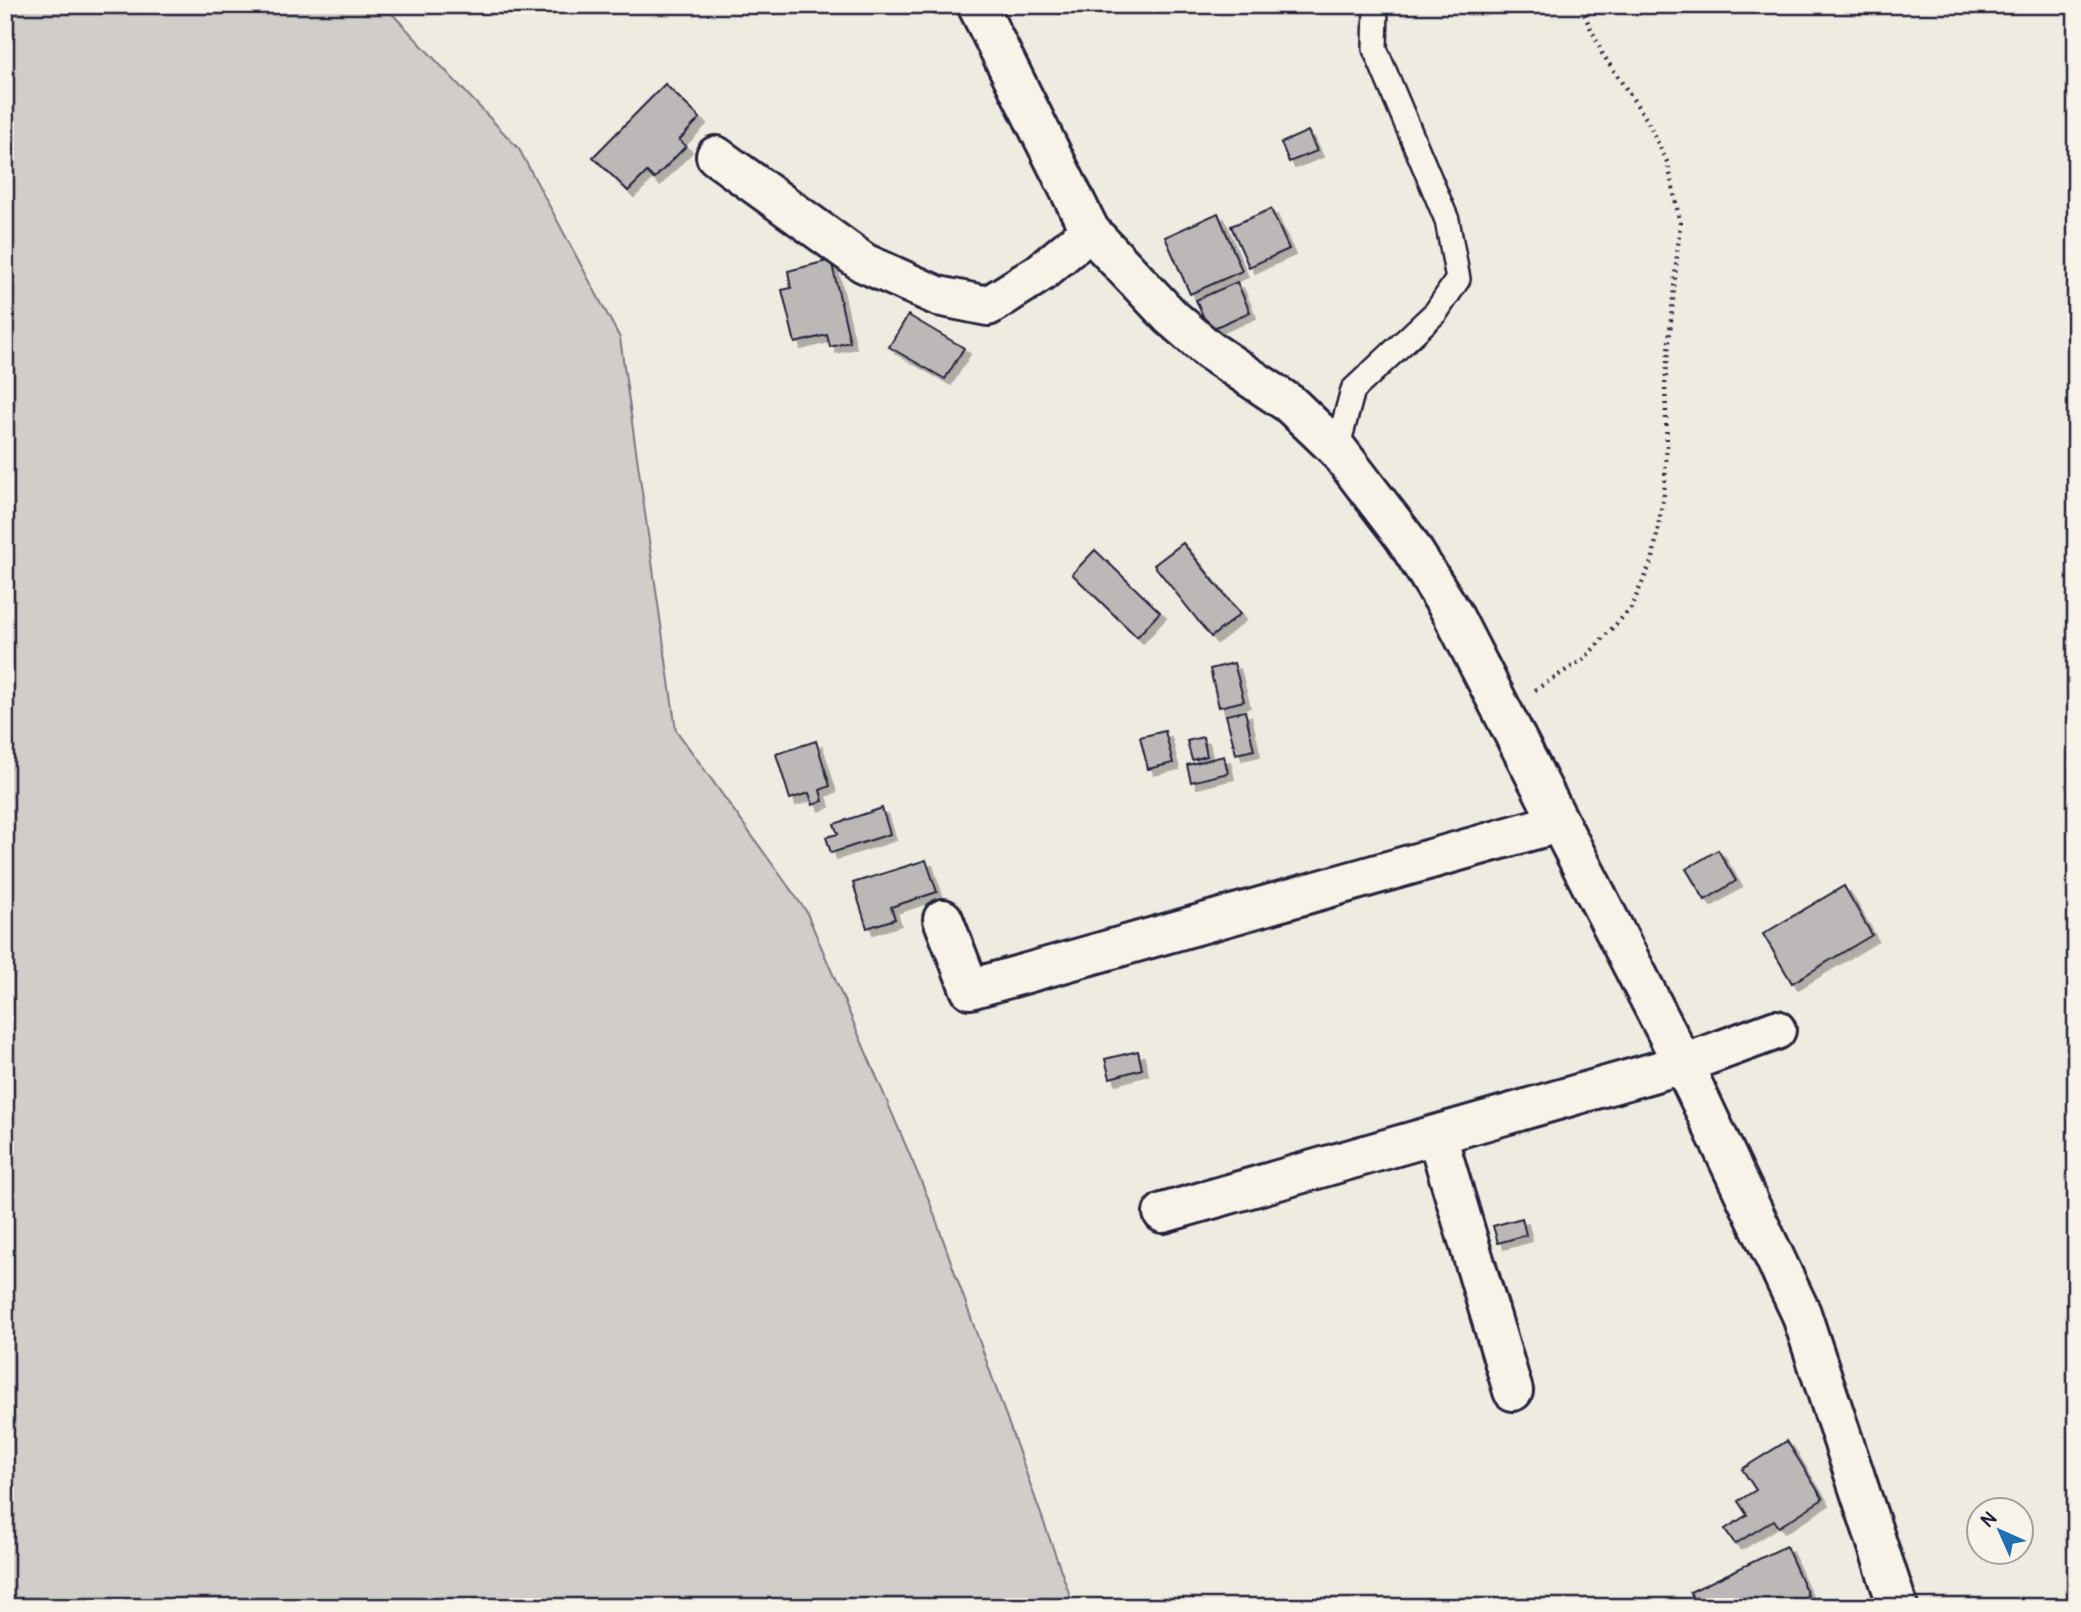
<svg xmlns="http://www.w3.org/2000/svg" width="2081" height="1612" viewBox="0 0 2081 1612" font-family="Pangolin,sans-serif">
<defs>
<filter id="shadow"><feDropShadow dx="6" dy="6" stdDeviation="0" flood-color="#0004"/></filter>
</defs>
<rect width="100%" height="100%" fill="#eeebe1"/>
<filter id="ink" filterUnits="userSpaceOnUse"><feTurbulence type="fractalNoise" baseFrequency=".0143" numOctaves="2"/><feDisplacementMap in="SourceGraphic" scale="14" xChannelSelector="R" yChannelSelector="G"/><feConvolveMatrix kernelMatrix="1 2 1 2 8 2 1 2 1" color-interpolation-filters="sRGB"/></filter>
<g filter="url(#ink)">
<polygon fill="#d1cdc9" stroke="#7a7882" stroke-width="2" points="5,5 384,5 519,149 620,338 676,730 806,911 929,1200 1074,1607 5,1607"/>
<g fill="#bbb8b7" stroke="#22223b" stroke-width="2" filter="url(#shadow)">
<polygon points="665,84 700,118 679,140 686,146 654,179 647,172 628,191 593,157"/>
<polygon points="1308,131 1317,151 1289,162 1281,143"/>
<polygon points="1271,209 1289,249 1249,267 1231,226"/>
<polygon points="1218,213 1242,271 1190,294 1165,237"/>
<polygon points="831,260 850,342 830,347 827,335 795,343 782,290 791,288 788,271"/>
<polygon points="1237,282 1250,312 1209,330 1196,300"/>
<polygon points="908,315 964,348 945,379 889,347"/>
<polygon points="1183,543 1240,614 1211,637 1154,565"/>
<polygon points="1095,550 1160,612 1137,637 1072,574"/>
<polygon points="1234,663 1244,701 1219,707 1210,669"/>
<polygon points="1245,711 1254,750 1236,754 1226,715"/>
<polygon points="1165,731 1173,763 1148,769 1140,737"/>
<polygon points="1203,737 1207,756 1192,760 1187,741"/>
<polygon points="816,741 830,786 820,790 823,801 813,805 809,793 790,799 776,754"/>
<polygon points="1224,756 1228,773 1191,782 1187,765"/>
<polygon points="882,808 890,834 831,853 826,837 838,834 834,824"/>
<polygon points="1718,850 1736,881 1705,900 1686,869"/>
<polygon points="926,860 937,892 891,907 895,919 867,928 853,883"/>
<polygon points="1844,886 1872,935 1792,983 1763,934"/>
<polygon points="1138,1051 1142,1069 1110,1078 1105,1059"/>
<polygon points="1522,1218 1526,1235 1498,1243 1493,1226"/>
<polygon points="1787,1441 1823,1499 1779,1527 1774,1520 1735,1544 1725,1529 1747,1515 1738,1501 1756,1490 1742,1469"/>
<polygon points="1786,1546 1808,1595 1784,1607 1697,1607 1690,1592"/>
</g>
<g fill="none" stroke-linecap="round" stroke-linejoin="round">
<defs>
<polyline id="service" points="1337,449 1353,390 1436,312 1458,279 1447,220 1375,49 1376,5"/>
<g id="minor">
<polyline points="716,156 864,263 938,296 988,306 1040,273 1090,231"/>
<polyline points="943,919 970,989 1558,823"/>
<polyline points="1437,1136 1513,1391"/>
<polyline points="1163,1213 1683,1064 1776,1030"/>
</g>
<polyline id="tertiary" points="977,5 1090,231 1171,317 1209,350 1290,404 1337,449 1405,538 1452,613 1683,1064 1801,1313 1898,1607"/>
</defs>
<use href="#service" stroke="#22223b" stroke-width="28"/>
<use href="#minor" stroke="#22223b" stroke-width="44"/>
<use href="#tertiary" stroke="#22223b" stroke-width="44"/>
<polyline stroke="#22223b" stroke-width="4.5" stroke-dasharray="2 5" stroke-linecap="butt" points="1535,690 1584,659 1631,608 1653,558 1664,493 1667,446 1665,385 1680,223 1668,164 1647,120 1602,53 1580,5"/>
<use href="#service" stroke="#f7f3e8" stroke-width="23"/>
<use href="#minor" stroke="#f7f3e8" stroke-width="38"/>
<use href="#tertiary" stroke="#f7f3e8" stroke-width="38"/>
</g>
</g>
<rect width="2081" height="1612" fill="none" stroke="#f7f3e8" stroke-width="28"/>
<rect x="14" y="14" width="2053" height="1584" fill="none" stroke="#22223b" stroke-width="2.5" filter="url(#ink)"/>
<g transform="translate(2000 1531) rotate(315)"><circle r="33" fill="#f7f3e8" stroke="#a29fa3" stroke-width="2"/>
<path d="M0-5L12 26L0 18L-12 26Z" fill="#1f6fb2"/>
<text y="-10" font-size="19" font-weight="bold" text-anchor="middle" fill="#22223b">N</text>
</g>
</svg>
